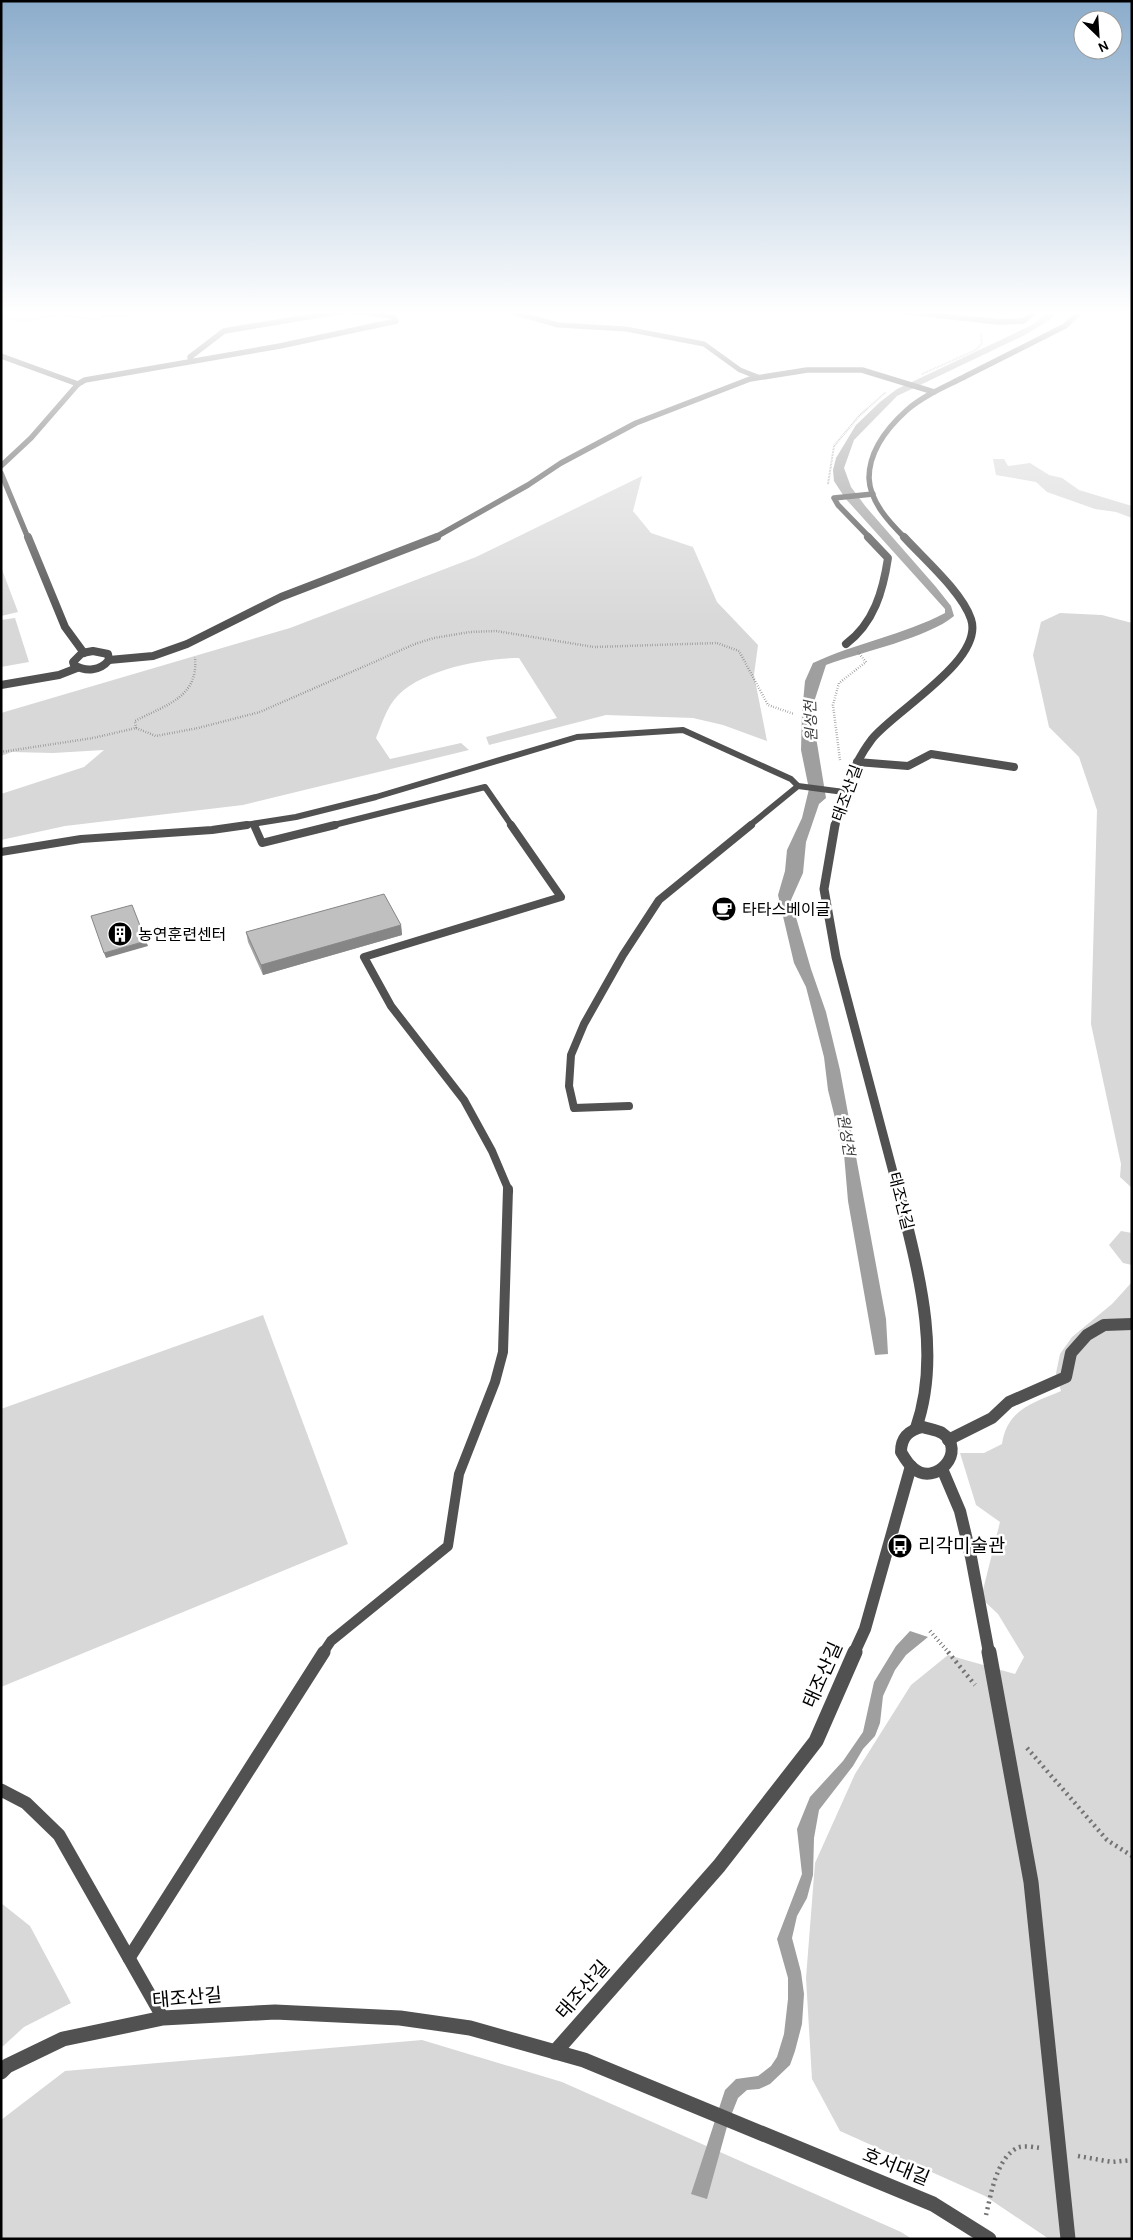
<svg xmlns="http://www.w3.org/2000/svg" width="1133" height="2240" viewBox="0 0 1133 2240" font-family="Karla,'Noto Sans KR',sans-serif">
<rect width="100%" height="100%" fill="#fff"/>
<g fill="#d8d8d8">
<polygon points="993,459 1004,459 1008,466 1030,463 1049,475 1062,478 1079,490 1132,506 1132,518 1116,512 1095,509 1047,492 1036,482 996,475"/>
<path d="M 642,476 L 633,511 L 651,533 L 693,547 L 717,602 L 758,645 L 754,675 L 767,741 L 723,725 L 693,718 L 606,715 L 489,745 L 486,737 L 557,718 L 519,658 C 483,658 417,670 394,700 C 386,710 381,726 376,738 L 390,759 L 461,743 L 469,750 L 243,805 L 65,826 L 1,840 L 1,794 L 84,767 L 104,750 L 53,753 L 12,752 L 1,756 L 1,713 L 290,628 L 476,557 Z"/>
<polygon points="1,567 18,612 1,616"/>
<polygon points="1060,613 1102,615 1132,623 1132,1188 1120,1177 1121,1164 1091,1024 1097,810 1079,757 1049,727 1033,655 1041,622"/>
<polygon points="15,618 29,662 1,667 1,620"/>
<polygon points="1121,1231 1132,1233 1132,1265 1123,1263 1109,1245"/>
<path d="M 1132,1282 L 1132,2239 L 1049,2239 L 985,2196 L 840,2131 L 812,2079 L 806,1978 L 815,1863 L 855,1774 L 911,1685 L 948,1655 L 1015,1674 L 1024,1657 L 998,1614 L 981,1598 L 1000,1522 L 976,1505 L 960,1453 L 984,1453 L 1002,1444 C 1007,1409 1033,1403 1061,1391 L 1056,1373 L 1060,1354 L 1072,1337 L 1112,1304 Z"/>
<polygon points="263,1315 348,1544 1,1687 1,1409"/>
<polygon points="1,1903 30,1926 71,2003 24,2027 1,2048"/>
<polygon points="422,2040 562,2082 901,2232 912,2239 1,2239 1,2120 65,2071"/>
</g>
<g fill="#9f9f9f">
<path d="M 1050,311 L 1060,311 L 1048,321 L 1025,335 L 897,396 L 854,440 L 844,468 L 851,487 L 866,507 L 936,587 L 951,606 L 954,616 C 928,638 861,652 826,665 L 815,699 L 816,737 L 826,798 L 819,804 L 806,842 L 803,873 L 791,900 L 811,969 L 826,1012 L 840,1070 L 886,1319 L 888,1354 L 875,1355 L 848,1201 L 844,1154 L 828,1090 L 824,1057 L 806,987 L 794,963 L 778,895 L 785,871 L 787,850 L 802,818 L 809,789 L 801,750 L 802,713 L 805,681 L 813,663 C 856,643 903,635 945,613 L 945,609 L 845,498 L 834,481 L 833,470 L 836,458 L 856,425 L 880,402 L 897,389 L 1032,325 Z"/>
<polygon points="910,1631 928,1637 906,1655 895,1670 883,1696 880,1723 875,1736 863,1749 853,1766 819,1810 814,1838 813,1875 807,1898 797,1916 792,1938 801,1972 804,1994 802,2024 795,2051 790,2065 770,2084 759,2089 747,2090 738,2098 728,2123 707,2199 691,2194 725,2090 736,2079 758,2076 771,2066 777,2057 784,2034 788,1999 788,1978 777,1939 802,1874 797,1829 810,1797 843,1761 863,1732 874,1682 896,1646"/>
</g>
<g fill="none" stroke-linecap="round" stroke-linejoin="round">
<g stroke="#737373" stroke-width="2" stroke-dasharray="0.5 1" stroke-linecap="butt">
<polyline points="91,311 114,316 166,311"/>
<polyline points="1,318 25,320 59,314 92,319 114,316"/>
<polyline points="922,374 976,350 982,343 981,334"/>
<polyline points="828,484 834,446 859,416 886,392"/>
</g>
<g stroke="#737373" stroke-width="2.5" stroke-dasharray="0.5 2" stroke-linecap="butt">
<path d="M 136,728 L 135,721 C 165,705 199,698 195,657"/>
<polyline points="1,752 93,738 136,728 156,736 198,728 260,712 415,644 434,638 470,632 496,631 594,647 717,643 739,651 768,705 794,714"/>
<polyline points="840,760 833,705 839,683 866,662 858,652"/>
</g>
<polyline stroke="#737373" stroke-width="4" stroke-dasharray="1 3" stroke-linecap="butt" points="930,1631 949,1653"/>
<g stroke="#737373" stroke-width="4.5" stroke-dasharray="2 4" stroke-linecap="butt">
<polyline points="948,1652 975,1685"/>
<polyline points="1027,1748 1107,1840 1132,1856"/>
<polyline points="1078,2156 1112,2162 1132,2160"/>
<path d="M 986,2215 C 991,2195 996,2159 1017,2148 C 1023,2145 1033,2147 1040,2148"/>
</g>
<polyline stroke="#515151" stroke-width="5" points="509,311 558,325 626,329 704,344 740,370 758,377"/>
<g stroke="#515151" stroke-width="6">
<polyline points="254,824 255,826"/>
<polyline points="239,826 296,817 376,797 577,737 683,730 791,779 798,786 844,792"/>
<polyline points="330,826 485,787 512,826"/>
<polyline points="749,826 798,786"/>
</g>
<g stroke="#515151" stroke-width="8">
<polyline points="254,825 262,843 335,825"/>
<polyline points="1,852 81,839 212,830 247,825"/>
<polyline points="629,1106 574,1108 569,1086 571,1055 584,1024 623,955 659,900 751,825"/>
<polyline points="509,1191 492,1151 464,1100 391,1006 364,957 561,897 511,825"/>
</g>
<polyline stroke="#515151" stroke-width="10" points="323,1653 331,1641 448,1546 459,1474 495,1382 503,1352 508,1189"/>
<g stroke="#515151" stroke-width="13">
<polyline points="1,1790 26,1803 59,1835 163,2018"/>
<polyline points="129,1958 324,1652"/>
</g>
<g stroke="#515151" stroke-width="5.5">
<polyline points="352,311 392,316 396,321"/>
<polyline points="900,311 999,322 1023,321 1036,311"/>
<polyline points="1,356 78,384"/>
<polyline points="191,360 190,357 224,331 343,311"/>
<polyline points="1,466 31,438 78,384 85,380 280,346 396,321"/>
<polyline points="1,473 28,538"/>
<polyline points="434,538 528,485 561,463 636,423 750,379 807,370 862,370 934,392"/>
<polyline points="870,538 838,505 834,498 873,494"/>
</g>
<g stroke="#515151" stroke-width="8">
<polyline points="28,537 65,627 84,653"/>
<path d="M 846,644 C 874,623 883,591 888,558 L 868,537"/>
<path d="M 93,651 L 108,654 L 109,660 C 100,671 86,672 74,665 L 73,662 L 82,653 Z"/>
<polyline points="109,660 153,656 187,644 281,597 437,537"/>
<polyline points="1,685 59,675 77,668"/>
<polyline points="857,762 908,766 931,754 1014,767"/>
</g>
<g stroke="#515151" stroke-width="12">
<polyline points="948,1440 992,1418 1009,1402 1066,1377 1071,1353 1087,1335 1104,1325 1132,1324"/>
<polyline points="854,1653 865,1629 911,1466"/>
</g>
<g stroke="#515151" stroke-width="15">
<polyline points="555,2052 719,1866 816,1741 855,1652"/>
<polyline points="1,2072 7,2066 63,2039 163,2018 275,2012 400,2018 470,2028 584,2060 933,2204 989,2239"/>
</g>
<path stroke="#515151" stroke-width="5.5" d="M 905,538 C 889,522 870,502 869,478 C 869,450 888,427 907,410 C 924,395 947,386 966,376 C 999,359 1032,343 1065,326 L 1081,311"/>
<path stroke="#515151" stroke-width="8" d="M 835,826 C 843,795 852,765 872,739 C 894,711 985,660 971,619 C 962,592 924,559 904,537"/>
<polyline stroke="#515151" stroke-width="9" points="835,825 824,889 836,957 898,1191"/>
<g stroke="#515151" stroke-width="12">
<path d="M 898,1189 C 916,1264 943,1352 916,1428"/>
<path d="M 923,1427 C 929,1429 937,1430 942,1433 C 968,1450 936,1488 913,1468 C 908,1464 904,1457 901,1452 C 901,1437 909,1430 923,1427 Z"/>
<polyline points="943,1471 960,1511 971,1557 989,1653"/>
</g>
<polyline stroke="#515151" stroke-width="15" points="989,1652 1031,1882 1068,2239"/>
</g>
<polygon fill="#a5a5a5" points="401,925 402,935 263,975 248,942 246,932"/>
<g fill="#868686">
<polygon points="401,925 402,935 263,975 261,965"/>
<polygon points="146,941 148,946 106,958 104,953"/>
</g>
<g fill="#c0c0c0" stroke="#868686">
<polygon points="384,894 401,925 261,965 246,932"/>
<polygon points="132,905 146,941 104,953 91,916"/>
</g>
<linearGradient id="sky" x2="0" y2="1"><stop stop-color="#8baccb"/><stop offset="0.5" stop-color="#fff"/><stop offset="1" stop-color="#fff" stop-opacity="0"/></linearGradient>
<rect width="1133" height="625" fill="url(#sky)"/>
<defs>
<symbol id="cafe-disc" viewBox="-11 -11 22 22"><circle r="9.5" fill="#000" stroke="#fff"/><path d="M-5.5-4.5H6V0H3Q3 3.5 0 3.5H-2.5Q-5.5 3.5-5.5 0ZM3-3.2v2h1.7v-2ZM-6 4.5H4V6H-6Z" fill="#fff"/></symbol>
<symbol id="building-disc" viewBox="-11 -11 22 22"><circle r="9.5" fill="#000" stroke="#fff"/><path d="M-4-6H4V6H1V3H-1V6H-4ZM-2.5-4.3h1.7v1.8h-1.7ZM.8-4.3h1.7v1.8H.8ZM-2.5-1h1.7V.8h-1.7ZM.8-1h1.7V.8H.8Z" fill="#fff"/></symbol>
<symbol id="bus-disc" viewBox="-11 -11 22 22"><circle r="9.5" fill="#000" stroke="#fff"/><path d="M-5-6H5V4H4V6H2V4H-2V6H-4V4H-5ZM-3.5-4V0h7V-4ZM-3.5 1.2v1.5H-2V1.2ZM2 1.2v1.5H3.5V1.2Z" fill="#fff"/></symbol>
</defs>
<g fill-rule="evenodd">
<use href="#cafe-disc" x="710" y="895" width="28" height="28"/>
<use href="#building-disc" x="106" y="920" width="28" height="28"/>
<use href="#bus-disc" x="886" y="1532" width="28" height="28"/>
</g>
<g text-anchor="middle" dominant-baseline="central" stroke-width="5" stroke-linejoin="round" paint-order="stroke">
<g font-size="15" font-style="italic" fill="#404040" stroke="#fff">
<text transform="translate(811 721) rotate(-92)">원성천</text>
<text transform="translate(846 1135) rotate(81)">원성천</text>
</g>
<g font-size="16" fill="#000" stroke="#fff">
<text transform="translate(847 793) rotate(-70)">태조산길</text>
<text transform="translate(901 1201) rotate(76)">태조산길</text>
</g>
<g font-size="16" fill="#000" stroke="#fff" text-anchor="start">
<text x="742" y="909">타타스베이글</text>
<text x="138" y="934">농연훈련센터</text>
</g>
<g font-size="19" fill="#000" stroke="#fff" text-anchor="start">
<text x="918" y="1546">리각미술관</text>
</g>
<g font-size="19" fill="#000" stroke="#fff">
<text transform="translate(823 1675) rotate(-66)">태조산길</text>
<text transform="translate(583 1990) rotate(-49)">태조산길</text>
<text transform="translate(187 1998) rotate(-5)">태조산길</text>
<text transform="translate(896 2167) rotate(22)">호서대길</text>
</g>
</g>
<rect width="1133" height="2240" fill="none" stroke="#000000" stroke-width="5"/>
<g transform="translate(1098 35) rotate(155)"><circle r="24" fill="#ffffff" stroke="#999999"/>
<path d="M0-4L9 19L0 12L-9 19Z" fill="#000000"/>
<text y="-8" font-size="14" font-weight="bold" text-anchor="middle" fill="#000000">N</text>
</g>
</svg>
